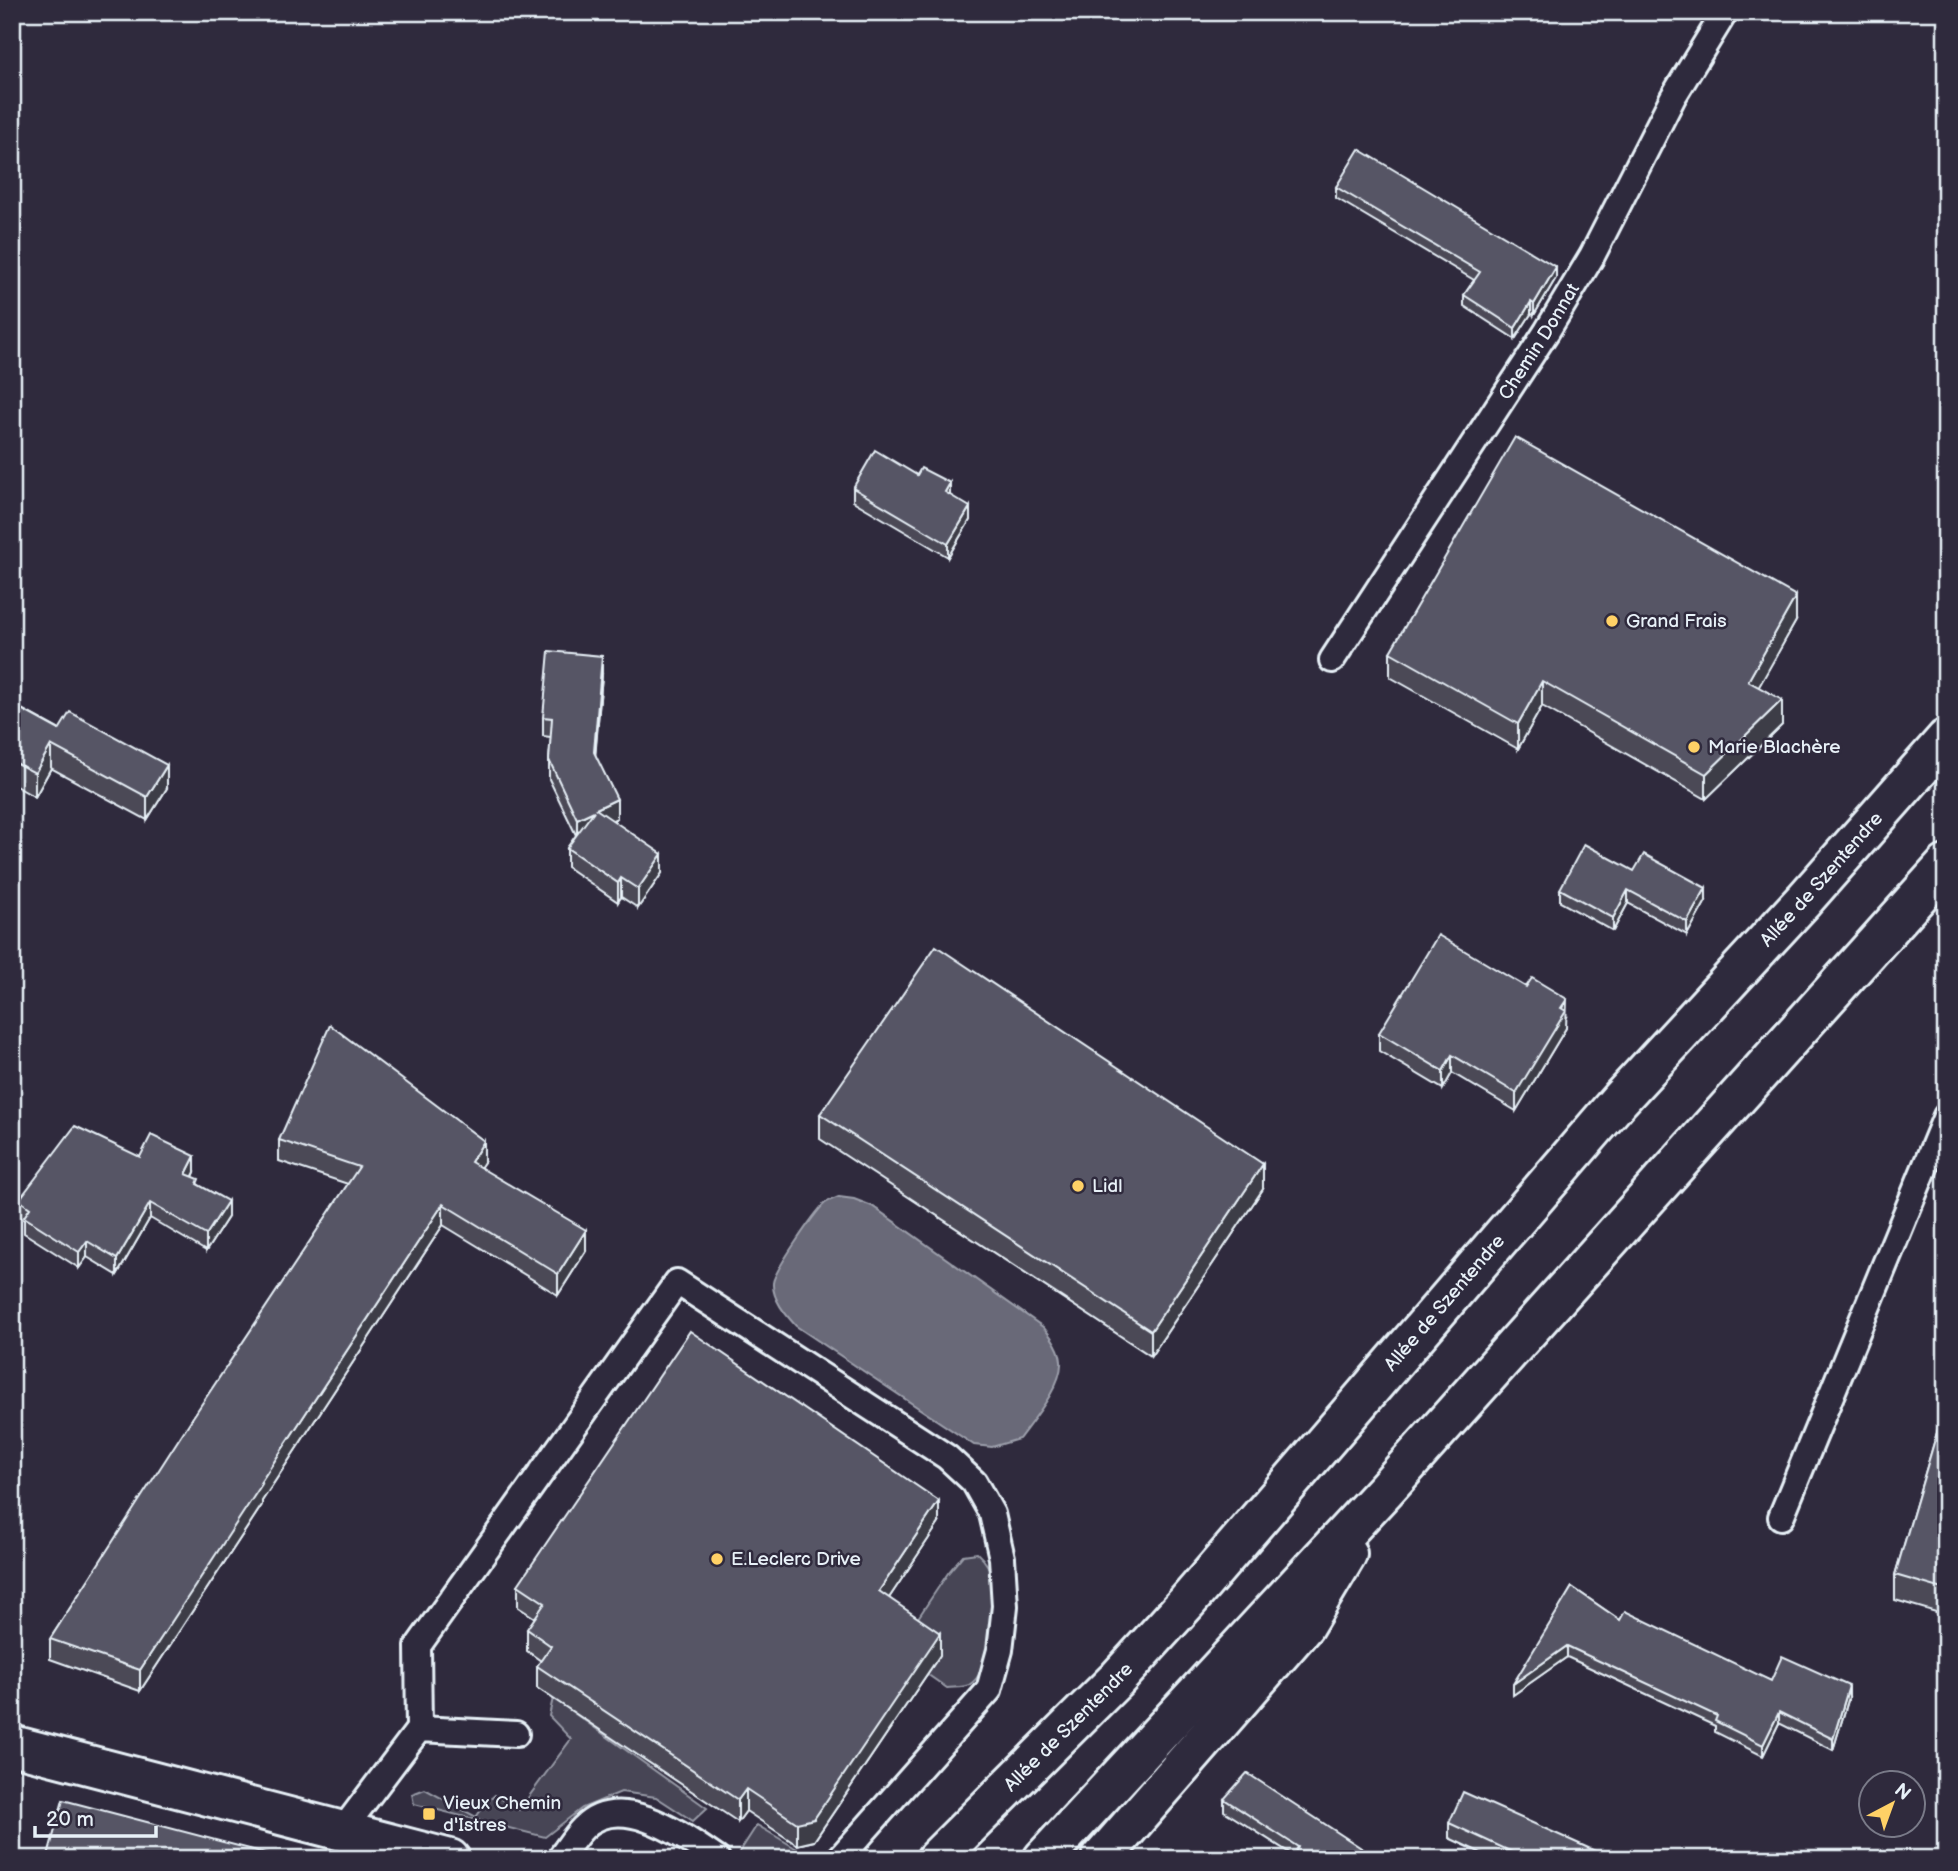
<svg xmlns="http://www.w3.org/2000/svg" width="1958" height="1871" viewBox="0 0 1958 1871" font-family="'Balsamiq Sans',sans-serif">
<rect width="100%" height="100%" fill="#2f2a3d"/>
<filter id="ink" filterUnits="userSpaceOnUse"><feTurbulence type="fractalNoise" baseFrequency=".0143" numOctaves="2"/><feDisplacementMap in="SourceGraphic" scale="14" xChannelSelector="R" yChannelSelector="G"/><feConvolveMatrix kernelMatrix="1 2 1 2 8 2 1 2 1" color-interpolation-filters="sRGB"/></filter>
<g filter="url(#ink)">
<g fill="#464455" stroke="#979aa6" stroke-width="2">
<path d="M 977,1553 C 985,1560 991,1569 993,1581 C 997,1605 993,1670 969,1685 C 963,1688 953,1687 947,1688 L 927,1674 L 908,1633 L 948,1573 L 963,1555 Z"/>
<polygon points="553,1698 707,1808 693,1821 656,1797 621,1792 582,1808 545,1837 414,1804 412,1794 425,1789 476,1817 487,1802 495,1795 519,1810 571,1739 549,1716"/>
<polygon points="757,1825 812,1858 812,1859 742,1859 737,1856"/>
</g>
<path fill="#696978" stroke="#9c9fab" stroke-width="2" d="M 839,1197 L 854,1199 L 872,1206 L 1043,1327 C 1051,1336 1060,1348 1061,1361 C 1063,1385 1033,1420 1019,1439 L 992,1447 L 974,1445 L 796,1326 C 786,1315 772,1299 773,1283 C 774,1271 814,1214 824,1204 C 827,1201 834,1199 839,1197 Z"/>
<g fill="none" stroke-linecap="round" stroke-linejoin="round">
<defs>
<g id="service">
<path id="s1" d="M 1332,660 L 1547,331 L 1592,256 L 1673,97 L 1725,12"/>
<polyline points="1781,1517 1946,1116"/>
<polyline points="419,1729 418,1646 677,1282 947,1457 974,1482 992,1514 1002,1558 1005,1606 1000,1650 989,1690 839,1859"/>
<polyline points="342,1831 419,1729 516,1734"/>
<path d="M 559,1859 C 567,1849 574,1837 583,1828 C 621,1790 683,1836 717,1859"/>
</g>
<g id="minor">
<polyline points="12,1745 450,1859"/>
<path id="s2" d="M 936,1859 L 1117,1679 L 1187,1602 L 1620,1099 L 1804,900 L 1946,739"/>
</g>
<g id="primary">
<polyline points="1043,1859 1385,1490 1946,865"/>
<polyline points="1101,1859 1304,1626 1347,1554"/>
</g>
</defs>
<use href="#service" stroke="#e8f1f8" stroke-width="30"/>
<use href="#minor" stroke="#e8f1f8" stroke-width="44"/>
<use href="#primary" stroke="#e8f1f8" stroke-width="44"/>
<use href="#service" stroke="#2f2a3d" stroke-width="24"/>
<use href="#minor" stroke="#2f2a3d" stroke-width="38"/>
<use href="#primary" stroke="#2f2a3d" stroke-width="38"/>
</g>
<g fill="#4b4957" stroke="#e8f1f8" stroke-width="2">
<polygon points="1336,187 1556,278 1534,315 1531,314 1515,339 1464,306 1464,295 1474,280 1336,198"/>
<polygon points="853,488 950,495 970,520 948,557 853,501"/>
<polygon points="1796,621 1758,687 1782,725 1706,799 1542,706 1518,749 1390,677 1390,652"/>
<polygon points="602,675 595,755 617,818 613,820 662,873 638,908 621,897 618,902 567,867 567,848 576,835 549,779 549,760 551,737 543,736 543,717"/>
<polygon points="12,704 167,788 147,820 51,768 35,797 12,784"/>
<polygon points="1634,871 1706,901 1687,935 1628,903 1613,931 1560,902 1560,889"/>
<polygon points="1567,1017 1566,1019 1566,1028 1516,1111 1452,1073 1443,1089 1379,1051 1379,1033"/>
<polygon points="820,1114 1263,1189 1151,1356 820,1139"/>
<polygon points="279,1140 484,1162 480,1167 586,1251 558,1295 443,1225 262,1501 262,1505 140,1691 50,1659 50,1639 348,1184 279,1161"/>
<polygon points="140,1157 195,1172 193,1177 199,1186 228,1217 206,1251 150,1218 117,1275 87,1257 79,1268 24,1233 24,1220 19,1216 19,1200"/>
<polygon points="1946,1402 1946,1615 1895,1600 1895,1575"/>
<polygon points="939,1523 889,1598 940,1655 814,1841 797,1845 746,1811 738,1822 537,1688 537,1666 541,1661 527,1651 527,1629 535,1618 518,1607 518,1585"/>
<polygon points="1572,1587 1620,1620 1771,1681 1849,1697 1833,1750 1779,1723 1763,1756 1715,1732 1715,1726 1567,1657 1513,1695"/>
<polygon points="1224,1799 1378,1859 1293,1855 1224,1811"/>
<polygon points="1449,1823 1613,1859 1494,1859 1449,1838"/>
</g>
<g fill="#3d3c47" stroke="#e8f1f8" stroke-width="2">
<polygon points="1556,267 1556,278 1534,315 1534,304"/>
<polygon points="1531,302 1531,314 1515,339 1515,328"/>
<polygon points="950,483 950,496 945,492"/>
<polygon points="970,507 970,520 948,557 948,544"/>
<polygon points="1796,596 1796,621 1748,706 1748,681"/>
<polygon points="602,656 602,675 594,771 594,752"/>
<polygon points="1542,681 1542,706 1518,749 1518,724"/>
<polygon points="1782,700 1782,725 1706,799 1706,774"/>
<polygon points="51,745 51,768 35,797 35,773"/>
<polygon points="167,765 167,788 147,820 147,797"/>
<polygon points="617,799 617,818 596,828 596,809"/>
<polygon points="594,811 577,838 577,819"/>
<polygon points="662,854 662,873 638,908 638,889"/>
<polygon points="621,878 621,897 618,902 618,883"/>
<polygon points="1706,888 1706,901 1687,935 1687,922"/>
<polygon points="1628,890 1628,903 1613,931 1613,918"/>
<polygon points="1567,999 1566,1028 1516,1111 1516,1093"/>
<polygon points="1452,1055 1452,1073 1443,1089 1443,1071"/>
<polygon points="484,1141 484,1162 471,1182 471,1162"/>
<polygon points="195,1156 195,1172 186,1190 186,1174"/>
<polygon points="1263,1164 1263,1189 1151,1356 1151,1331"/>
<polygon points="228,1201 228,1217 206,1251 206,1235"/>
<polygon points="150,1203 150,1218 117,1275 117,1259"/>
<polygon points="443,1204 443,1225 262,1501 262,1505 140,1691 140,1670 260,1483"/>
<polygon points="586,1230 586,1251 558,1295 558,1274"/>
<polygon points="87,1241 87,1257 79,1268 79,1252"/>
<polygon points="939,1501 939,1523 879,1613 879,1591"/>
<polygon points="940,1633 940,1655 814,1841 797,1845 797,1823"/>
<polygon points="1567,1646 1567,1657 1513,1695 1513,1684"/>
<polygon points="1849,1686 1849,1697 1833,1750 1833,1739"/>
<polygon points="1779,1712 1779,1723 1763,1756 1763,1745"/>
<polygon points="746,1789 746,1811 738,1822 738,1800"/>
</g>
<g fill="#575565" stroke="#e8f1f8" stroke-width="2">
<polygon points="1359,149 1556,267 1534,304 1531,302 1515,328 1464,295 1480,272 1336,187"/>
<polygon points="1515,437 1796,596 1748,681 1782,700 1706,774 1542,681 1518,724 1390,652"/>
<polygon points="875,450 917,475 921,468 950,483 945,492 970,507 948,544 853,488"/>
<polygon points="549,651 602,656 594,752 617,799 596,809 662,854 638,889 621,878 618,883 567,848 594,811 577,819 549,760 552,718 543,717"/>
<polygon points="12,704 59,730 70,712 167,765 147,797 51,745 35,773 12,761"/>
<polygon points="1584,844 1634,871 1644,854 1706,888 1687,922 1628,890 1613,918 1560,889"/>
<polygon points="1438,935 1526,987 1532,978 1567,999 1561,1008 1566,1011 1516,1093 1452,1055 1443,1071 1379,1033"/>
<polygon points="936,946 1263,1164 1151,1331 820,1114"/>
<polygon points="330,1025 484,1141 471,1162 586,1230 558,1274 443,1204 260,1483 262,1484 140,1670 50,1639 193,1417 359,1167 279,1140"/>
<polygon points="75,1126 140,1157 151,1135 195,1156 186,1174 199,1179 197,1184 228,1201 206,1235 150,1203 117,1259 87,1241 79,1252 24,1217 30,1208 19,1200"/>
<polygon points="690,1331 939,1501 879,1591 940,1633 814,1819 797,1823 746,1789 738,1800 537,1666 551,1646 527,1629 545,1603 518,1585"/>
<polygon points="1946,1402 1946,1590 1895,1575"/>
<polygon points="1572,1587 1620,1620 1625,1611 1771,1681 1782,1656 1849,1686 1833,1739 1779,1712 1763,1745 1715,1721 1717,1716 1567,1646 1513,1684"/>
<polygon points="1247,1773 1378,1859 1291,1859 1298,1847 1224,1799"/>
<polygon points="1463,1792 1613,1859 1527,1859 1449,1823"/>
<polygon points="63,1800 288,1859 47,1859"/>
</g>
</g>
<g fill="#ffd166" stroke="#2f2a3d" stroke-width="2.5">
<circle cx="1612" cy="621" r="7"/>
<circle cx="1694" cy="747" r="7"/>
<circle cx="1078" cy="1186" r="7"/>
<circle cx="717" cy="1559" r="7"/>
<rect x="422" y="1807" width="14" height="14" rx="3.5"/>
</g>
<g text-anchor="middle" dominant-baseline="central" stroke-width="5" stroke-linejoin="round" paint-order="stroke">
<g font-size="19" fill="#e8f1f8" stroke="#2f2a3d">
<text stroke="none"><textPath href="#s1" startOffset="380">Chemin Donnat</textPath></text>
<text stroke="none"><textPath href="#s2" startOffset="1321">Allée de Szentendre</textPath></text>
<text stroke="none"><textPath href="#s2" startOffset="754">Allée de Szentendre</textPath></text>
<text stroke="none"><textPath href="#s2" startOffset="187">Allée de Szentendre</textPath></text>
</g>
<g font-size="19" fill="#e8f1f8" stroke="#2f2a3d" text-anchor="start">
<text x="1626" y="621">Grand Frais</text>
<text x="1708" y="747">Marie Blachère</text>
<text x="1092" y="1186">Lidl</text>
<text x="731" y="1559">E.Leclerc Drive</text>
<text x="443" y="1803">Vieux Chemin<tspan x="443" dy="22">d'Istres</tspan></text>
</g>
</g>
<rect width="1958" height="1871" fill="none" stroke="#2f2a3d" stroke-width="42"/>
<rect x="21" y="21" width="1916" height="1829" fill="none" stroke="#e8f1f8" stroke-width="2.5" filter="url(#ink)"/>
<g transform="translate(1892 1804) rotate(41)"><circle r="33" fill="#2f2a3d" stroke="#797a88" stroke-width="2"/>
<path d="M0-5L12 26L0 18L-12 26Z" fill="#ffd166"/>
<text y="-10" font-size="19" font-weight="bold" text-anchor="middle" fill="#e8f1f8">N</text>
</g>
<path d="M35 1826v10h121v-10" fill="none" stroke="#e8f1f8" stroke-width="3.5"/>
<text x="46" y="1826" font-size="21" fill="#e8f1f8" stroke="#2f2a3d" stroke-width="5" paint-order="stroke">20 m</text>
</svg>
